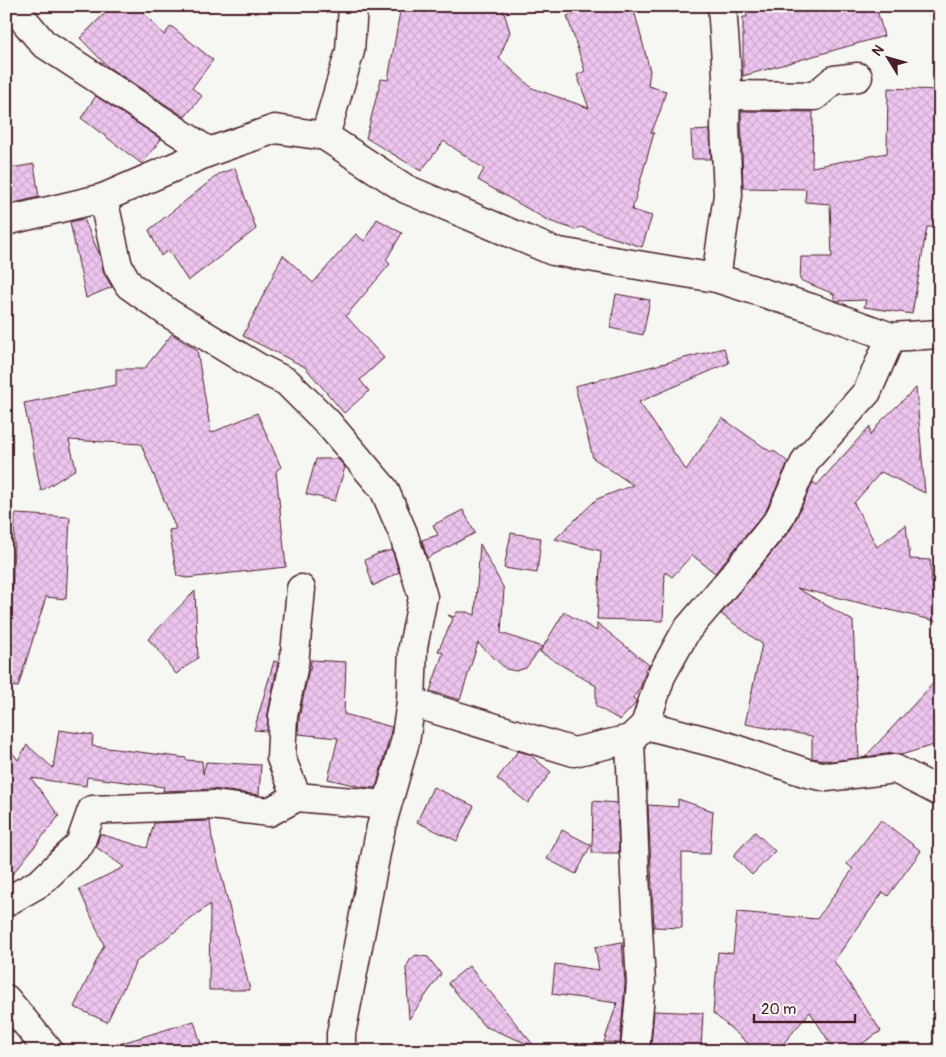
<svg xmlns="http://www.w3.org/2000/svg" width="946" height="1057" viewBox="0 0 946 1057" font-family="Pangolin,sans-serif">
<defs>
<pattern id="building-cross-hatch" width="8" height="8" patternUnits="userSpaceOnUse" patternTransform="scale(1.25)"><rect width="8" height="8" fill="#edc6ef"/><path d="M0 0l8 8M0 8l8-8" fill="none" stroke="#cdaacd"/></pattern>
</defs>
<rect width="100%" height="100%" fill="#f6f6f2"/>
<filter id="ink" filterUnits="userSpaceOnUse"><feTurbulence type="fractalNoise" baseFrequency=".02" numOctaves="2"/><feDisplacementMap in="SourceGraphic" scale="10" xChannelSelector="R" yChannelSelector="G"/><feConvolveMatrix kernelMatrix="1 2 1 2 8 2 1 2 1" color-interpolation-filters="sRGB"/></filter>
<g filter="url(#ink)">
<g fill="url(#building-cross-hatch)" stroke="#4a1f2b">
<polygon points="112,6 137,6 164,35 171,26 213,60 192,88 202,96 185,117 108,67 80,38"/>
<polygon points="401,6 502,6 510,32 499,58 532,88 589,108 577,75 585,71 567,16 600,6 633,6 650,71 648,86 666,91 660,112 651,133 654,133 632,210 652,216 642,247 580,227 577,230 549,221 478,180 484,169 444,141 421,171 366,138 381,79 388,80"/>
<polygon points="746,6 775,6 775,14 839,10 838,6 876,6 884,36 743,76 743,17 747,17"/>
<polygon points="888,88 940,90 940,227 927,227 912,314 864,307 866,300 838,301 834,300 834,294 800,280 801,257 832,257 830,204 805,202 806,189 743,188 741,111 813,112 812,167 887,153"/>
<polygon points="96,96 161,139 142,164 81,118"/>
<polygon points="710,130 711,159 692,159 691,131"/>
<polygon points="34,164 39,197 6,205 6,169"/>
<polygon points="235,168 256,229 188,281 168,250 161,256 149,230 219,174"/>
<polygon points="84,219 100,256 104,274 112,287 86,298 70,222"/>
<polygon points="377,219 402,233 386,260 390,264 346,316 384,358 360,380 369,391 344,413 305,367 243,336 283,255 313,283 356,234 364,241"/>
<polygon points="616,294 650,300 643,335 610,328"/>
<polygon points="172,334 197,350 211,433 257,413 281,467 276,471 286,567 187,578 177,576 169,530 176,529 141,444 69,440 76,469 41,491 24,403 116,385 116,369 144,369"/>
<polygon points="724,348 729,363 639,402 686,470 722,418 771,452 773,450 788,462 766,511 715,573 692,555 672,577 665,572 663,621 597,619 601,551 555,539 597,499 633,485 593,458 575,386"/>
<polygon points="916,388 925,493 881,472 854,503 877,547 906,525 910,559 930,560 933,593 940,595 940,622 797,588 853,621 859,758 832,761 812,758 812,736 745,724 762,644 721,614 791,529 813,482 817,485 870,426 870,436 881,421"/>
<polygon points="316,459 338,459 345,467 335,501 306,494"/>
<polygon points="463,510 475,533 427,558 422,540 438,535 433,525"/>
<polygon points="15,514 70,517 66,599 46,597 18,687 9,686"/>
<polygon points="511,533 541,538 537,573 504,568"/>
<polygon points="480,544 504,589 501,633 542,647 526,668 516,671 506,669 478,643 460,700 430,691 443,653 438,651 453,619 448,615 454,617 457,612 467,612 475,615"/>
<polygon points="392,550 399,572 373,586 365,560 377,554"/>
<polygon points="195,591 198,658 176,674 158,650 148,639"/>
<polygon points="564,612 597,631 597,623 649,665 644,670 646,671 640,688 633,698 636,701 635,704 620,720 596,706 596,686 540,652"/>
<polygon points="311,660 346,662 344,714 392,727 376,788 362,787 328,779 338,738 298,734 299,718 309,669 310,670"/>
<polygon points="274,661 278,662 268,713 267,731 254,730"/>
<polygon points="940,676 940,743 901,755 893,753 865,757"/>
<polygon points="59,730 93,735 92,746 186,758 186,760 202,761 203,774 206,762 261,765 259,795 212,789 163,791 164,787 87,777 86,786 31,778 59,816 6,882 6,744 18,760 27,745 53,768"/>
<polygon points="518,751 529,754 551,772 528,803 497,779"/>
<polygon points="433,787 474,806 457,841 417,822"/>
<polygon points="678,799 713,811 710,854 682,853 682,928 654,927 648,805 678,807"/>
<polygon points="593,801 617,803 619,853 592,853"/>
<polygon points="881,820 921,851 888,896 883,892 834,961 881,1031 851,1051 835,1051 810,1012 777,1051 757,1051 713,1013 718,952 733,953 737,912 817,919 853,869 847,864"/>
<polygon points="210,821 212,838 250,990 209,990 210,904 136,962 107,1022 74,1007 104,945 79,889 124,867 96,847 100,834 147,848 154,823"/>
<polygon points="562,830 591,845 576,874 547,859"/>
<polygon points="755,832 775,851 752,875 733,856"/>
<polygon points="622,942 625,983 620,1043 604,1042 617,1003 552,994 555,964 599,970 595,947"/>
<polygon points="416,955 428,957 441,974 409,1019 406,968 410,960"/>
<polygon points="469,966 535,1047 484,1026 448,983"/>
<polygon points="654,1011 703,1013 701,1048 651,1045"/>
<polygon points="194,1021 203,1051 121,1051 119,1044"/>
</g>
<g fill="none" stroke-linecap="round" stroke-linejoin="round">
<defs>
<g id="minor">
<polyline points="15,6 23,19 43,43 209,152"/>
<polyline points="726,95 815,96 834,80 858,77"/>
<polyline points="325,136 350,51 353,6"/>
<polyline points="103,198 118,266 129,285 170,314 259,368 287,382 328,423 384,489 403,533 423,597 413,647 411,702 405,742 381,827 341,1034 341,1051"/>
<polyline points="6,221 103,198 209,152 275,129 325,136 406,189 553,251 716,278 811,308 891,337 940,334"/>
<polyline points="716,278 728,195 725,126 727,75 722,6"/>
<polyline points="411,702 574,752 630,739 645,725 723,745 807,773 827,777 895,769 940,792"/>
<polyline points="645,725 661,676 686,631 733,576 779,519 806,460 867,392 891,337"/>
<polyline points="630,739 635,874 641,983 635,1051"/>
<polyline points="297,797 281,758 283,716 294,664 301,589"/>
<polyline points="6,902 41,882 80,844 92,810 212,805 269,812 297,797 386,805"/>
<polyline points="6,999 49,1051"/>
</g>
</defs>
<use href="#minor" stroke="#4a1f2b" stroke-width="31"/>
<use href="#minor" stroke="#f6f6f2" stroke-width="28"/>
</g>
</g>
<rect width="946" height="1057" fill="none" stroke="#f6f6f2" stroke-width="25"/>
<rect x="12" y="12" width="921" height="1032" fill="none" stroke="#4a1f2b" stroke-width="2" filter="url(#ink)"/>
<g transform="translate(888 58) rotate(307)" stroke="#f6f6f2" stroke-width="4" paint-order="stroke">
<path d="M0-4L9 19L0 12L-9 19Z" fill="#4a1f2b"/>
<text y="-8" font-size="14" font-weight="bold" text-anchor="middle" fill="#4a1f2b">N</text>
</g>
<path d="M754 1014v8h101v-8" fill="none" stroke="#4a1f2b" stroke-width="2.5"/>
<text x="761" y="1014" font-size="15" fill="#4a1f2b" stroke="#f6f6f2" stroke-width="4" paint-order="stroke">20 m</text>
</svg>
